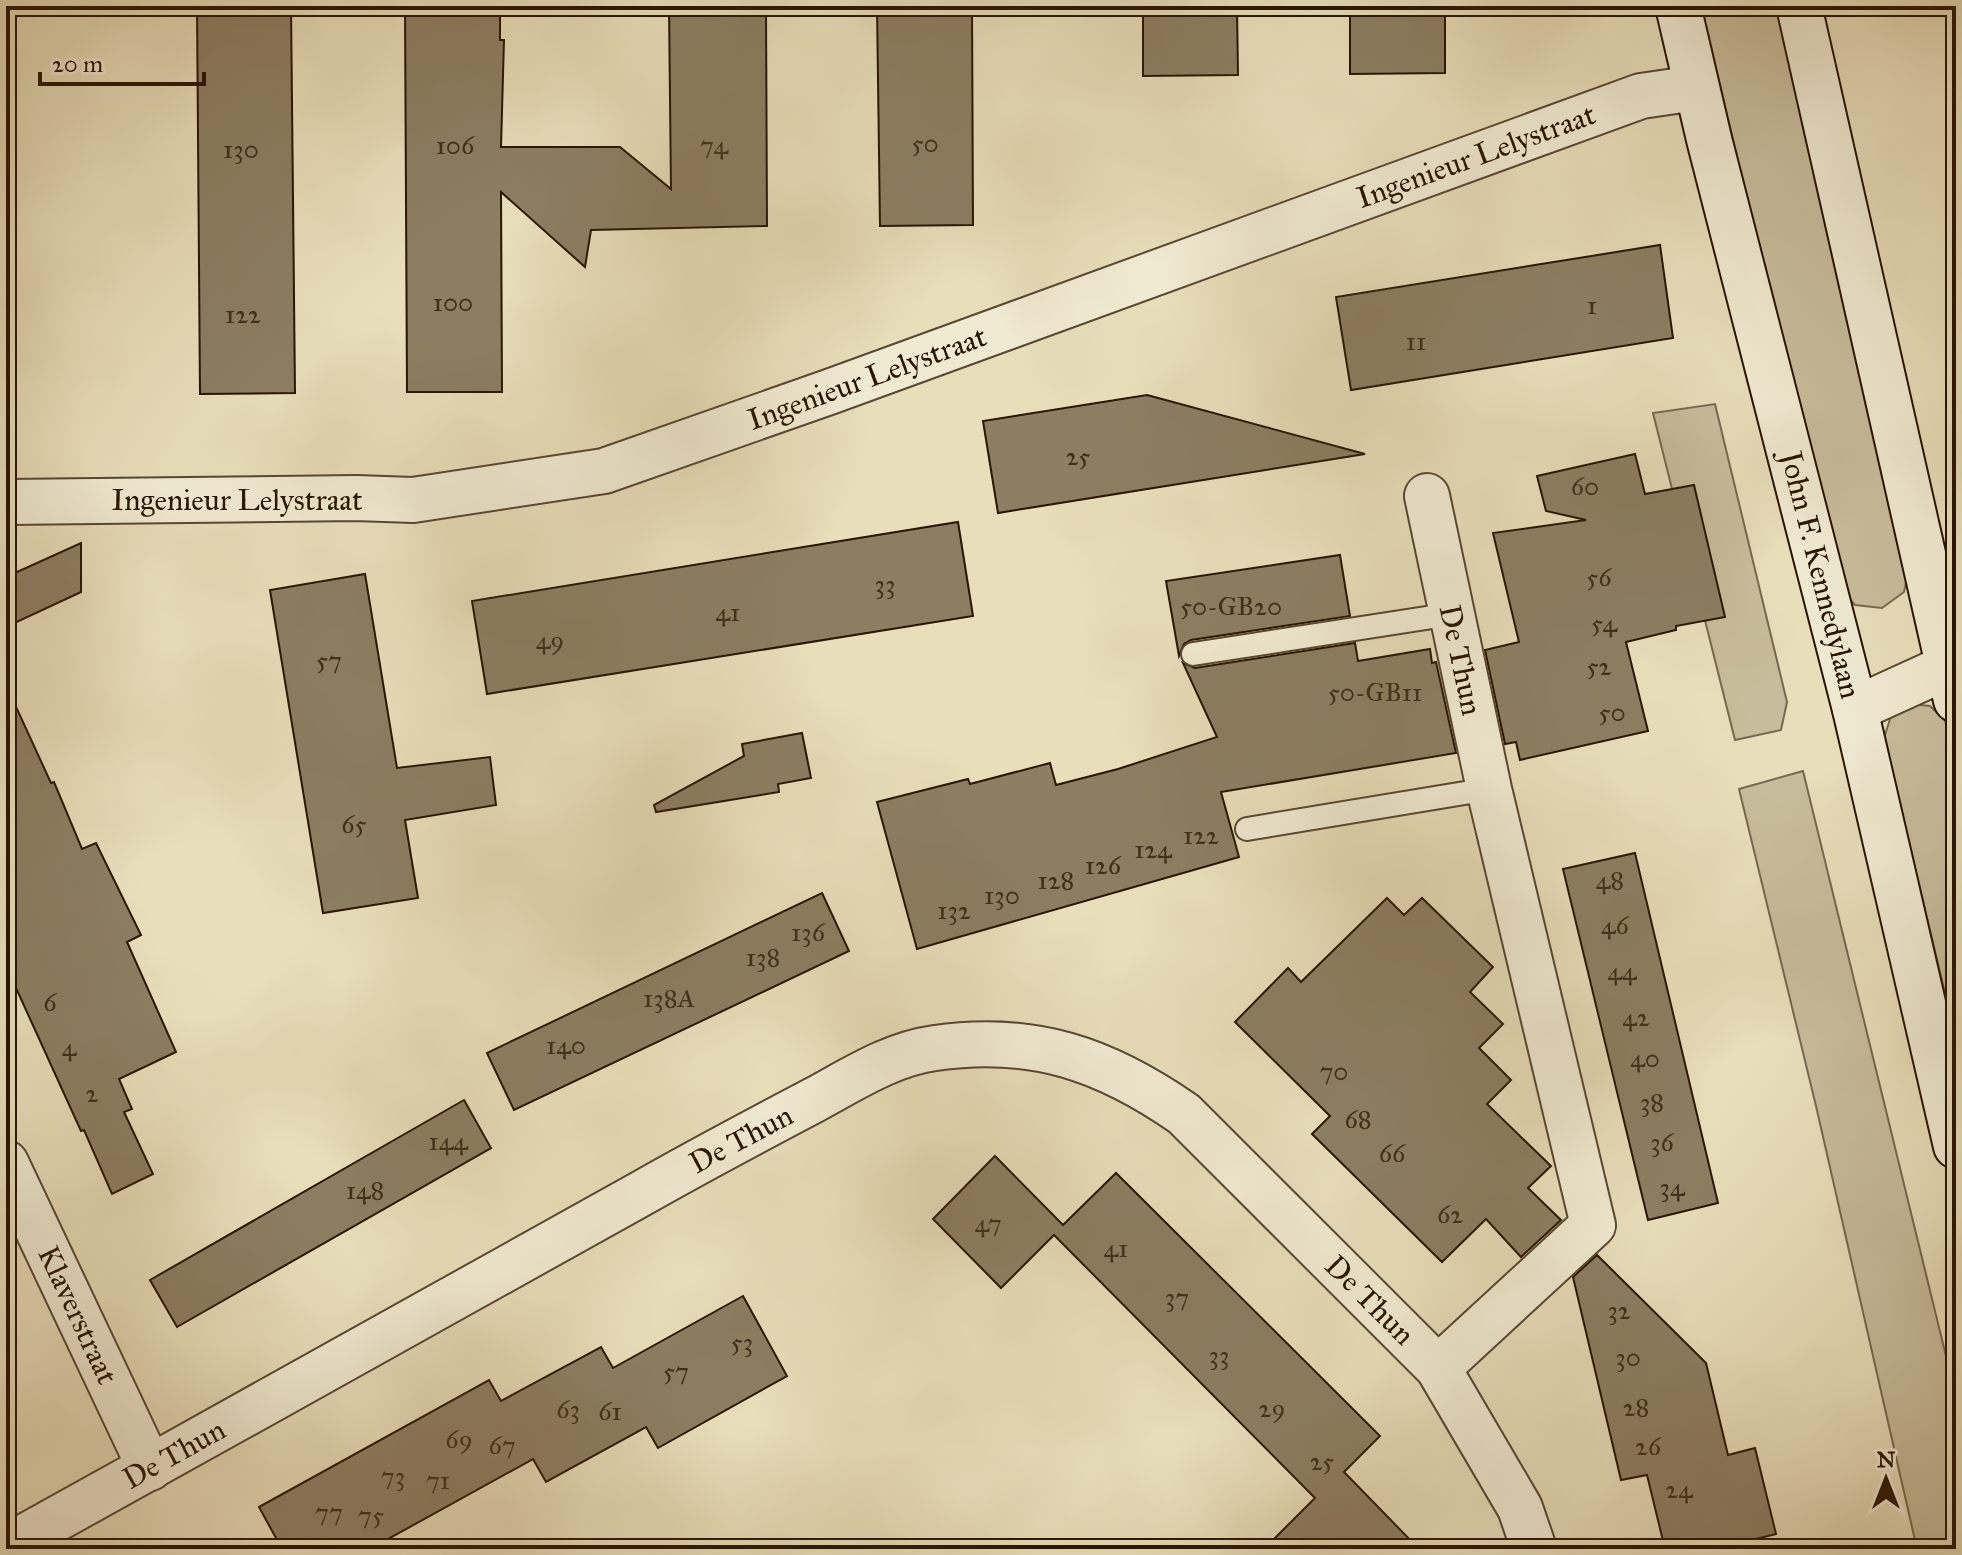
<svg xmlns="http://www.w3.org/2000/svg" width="1962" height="1555" viewBox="0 0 1962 1555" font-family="'IM FELL Great Primer',serif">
<rect width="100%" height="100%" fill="#e8deba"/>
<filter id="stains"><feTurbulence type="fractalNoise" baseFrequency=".0025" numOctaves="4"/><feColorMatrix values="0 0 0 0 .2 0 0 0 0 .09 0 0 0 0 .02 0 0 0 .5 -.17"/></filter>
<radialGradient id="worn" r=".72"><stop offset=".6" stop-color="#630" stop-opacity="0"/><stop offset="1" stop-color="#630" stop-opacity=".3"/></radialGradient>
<g fill="#c7bc9b" stroke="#78684f" stroke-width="2">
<polygon points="1701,6 1781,6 1909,569 1904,592 1882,608 1855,605 1840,588"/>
<polygon points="1715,404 1787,702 1781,730 1735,740 1653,413"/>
<polygon points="1910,704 1930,706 1945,720 1956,767 1956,1039 1884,738 1892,713"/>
<polygon points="1803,771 1956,1397 1956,1549 1917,1549 1816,1106 1739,789"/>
</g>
<g fill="#8c7e62" stroke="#281503" stroke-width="2">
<polygon points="197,6 291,6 295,393 200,394"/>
<polygon points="405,6 500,6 500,40 504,40 501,147 620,147 671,189 669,6 766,6 767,226 591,230 585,267 501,192 502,392 407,392"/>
<polygon points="877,6 972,6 973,225 880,226"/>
<polygon points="1143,6 1237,6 1238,75 1143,76"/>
<polygon points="1350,6 1445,6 1445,73 1350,74"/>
<polygon points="1660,245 1673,338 1351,390 1336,297"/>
<polygon points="1147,395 1365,454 998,513 983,421"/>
<polygon points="1635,454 1645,494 1694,485 1725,617 1676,626 1676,630 1626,642 1648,731 1520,760 1516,742 1505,744 1485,650 1519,642 1493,533 1586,520 1546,511 1537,476"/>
<polygon points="958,522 973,616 487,694 472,601"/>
<polygon points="81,543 81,592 6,627 6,577"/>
<polygon points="1340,555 1350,616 1191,640 1184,644 1179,656 1166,581"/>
<polygon points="365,574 397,768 490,757 496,805 405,820 418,898 323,913 270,590"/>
<polygon points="1355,643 1358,661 1430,649 1432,663 1436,662 1456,753 1221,792 1239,857 917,949 877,802 968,779 970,784 1050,763 1056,785 1118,769 1217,737 1183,663 1195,668"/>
<polygon points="6,685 51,783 54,782 82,849 96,843 141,935 127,942 176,1052 119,1079 132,1109 124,1112 153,1174 112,1194 84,1130 81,1131 6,966"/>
<polygon points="802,733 811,778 778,784 779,792 656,812 654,805 744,756 742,744"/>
<polygon points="1635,853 1718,1203 1648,1220 1563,869"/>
<polygon points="822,893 849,951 514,1110 487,1053"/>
<polygon points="1387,898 1404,915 1422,898 1493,967 1470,992 1503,1024 1479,1048 1511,1080 1487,1104 1551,1166 1528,1188 1561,1220 1521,1257 1486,1219 1442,1262 1312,1134 1330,1116 1235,1022 1288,968 1301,982"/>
<polygon points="464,1100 491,1148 177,1327 150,1280"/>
<polygon points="995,1156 1063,1225 1116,1173 1380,1436 1344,1472 1419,1549 1264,1549 1315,1498 1054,1235 1001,1288 933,1219"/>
<polygon points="1597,1255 1706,1363 1728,1455 1755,1448 1776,1534 1740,1543 1741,1549 1665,1549 1647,1475 1621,1480 1573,1277"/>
<polygon points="743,1296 787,1376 658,1448 646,1427 546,1482 533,1459 370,1549 282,1549 259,1507 489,1380 501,1401 601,1347 613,1368"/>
</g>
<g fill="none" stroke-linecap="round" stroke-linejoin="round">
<defs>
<g id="lane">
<polyline points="1193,654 1452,614"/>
<polyline points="1247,829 1489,789"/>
</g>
<g id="street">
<polyline points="1427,496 1489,789 1593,1225 1438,1368"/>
<polyline points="6,502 356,498 413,500 604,471 829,392 1641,96 1696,88"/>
<polyline points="1855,709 1956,663"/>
<polyline points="6,1163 150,1468"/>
<path d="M 6,1547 C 219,1429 432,1310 644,1192 C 700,1160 757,1130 814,1100 C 853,1079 891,1054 935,1048 C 1033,1034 1105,1059 1184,1114 L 1438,1368 L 1520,1508 L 1534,1549"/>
</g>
<g id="secondary">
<polyline points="1678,6 1709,139 1855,709 1956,1146"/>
<polyline points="1799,6 1956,700"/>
</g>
</defs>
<use href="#lane" stroke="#584731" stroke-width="26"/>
<use href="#street" stroke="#584731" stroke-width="48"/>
<use href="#secondary" stroke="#281503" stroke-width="48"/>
<use href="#lane" stroke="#f0ead2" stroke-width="22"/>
<use href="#street" stroke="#f0ead2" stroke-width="44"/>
<use href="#secondary" stroke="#f0ead2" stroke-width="44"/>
</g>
<g text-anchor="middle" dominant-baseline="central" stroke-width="7" stroke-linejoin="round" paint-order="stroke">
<g font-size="26" fill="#412f1b">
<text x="925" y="143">50</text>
<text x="455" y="145">106</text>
<text x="714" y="145">74</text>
<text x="241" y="149">130</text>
<text x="453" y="302">100</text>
<text x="1592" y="305">1</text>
<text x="243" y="314">122</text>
<text x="1416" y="341">11</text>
<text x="1078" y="456">25</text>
<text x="1585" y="486">60</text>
<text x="1599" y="577">56</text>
<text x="885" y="584">33</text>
<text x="1231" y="606">50-GB20</text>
<text x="728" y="612">41</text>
<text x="1604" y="623">54</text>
<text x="550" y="640">49</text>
<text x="329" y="660">57</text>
<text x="1599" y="666">52</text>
<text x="1375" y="692">50-GB11</text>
<text x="1612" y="712">50</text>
<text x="354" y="824">65</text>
<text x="1201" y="835">122</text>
<text x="1153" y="849">124</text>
<text x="1103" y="865">126</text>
<text x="1056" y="880">128</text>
<text x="1610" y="880">48</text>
<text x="1002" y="895">130</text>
<text x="954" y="910">132</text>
<text x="1615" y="925">46</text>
<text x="808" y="932">136</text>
<text x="763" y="957">138</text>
<text x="1622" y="971">44</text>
<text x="669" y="998">138A</text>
<text x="50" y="1002">6</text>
<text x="1636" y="1017">42</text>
<text x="566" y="1045">140</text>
<text x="69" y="1047">4</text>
<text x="1645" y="1058">40</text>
<text x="1334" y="1071">70</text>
<text x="92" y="1093">2</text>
<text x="1652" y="1102">38</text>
<text x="1358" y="1119">68</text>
<text x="448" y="1141">144</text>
<text x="1662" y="1142">36</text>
<text x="1392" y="1153">66</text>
<text x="1672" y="1187">34</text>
<text x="365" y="1190">148</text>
<text x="1450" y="1214">62</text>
<text x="988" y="1223">47</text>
<text x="1116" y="1248">41</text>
<text x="1177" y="1297">37</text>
<text x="1619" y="1310">32</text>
<text x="742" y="1342">53</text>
<text x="1219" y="1355">33</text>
<text x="1628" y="1357">30</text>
<text x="676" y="1371">57</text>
<text x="1636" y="1407">28</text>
<text x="1272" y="1408">29</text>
<text x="568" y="1409">63</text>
<text x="610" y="1411">61</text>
<text x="459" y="1439">69</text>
<text x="502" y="1445">67</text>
<text x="1648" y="1446">26</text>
<text x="1322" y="1461">25</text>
<text x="393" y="1476">73</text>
<text x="438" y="1480">71</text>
<text x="1679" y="1489">24</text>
<text x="329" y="1512">77</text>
<text x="371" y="1515">75</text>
</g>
<g font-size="30" fill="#281503" stroke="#f0ead2">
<text transform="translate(1476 156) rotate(-20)">Ingenieur Lelystraat</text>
<text transform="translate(867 378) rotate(-20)">Ingenieur Lelystraat</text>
<text x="237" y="500">Ingenieur Lelystraat</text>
<text transform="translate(1821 575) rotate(76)">John F. Kennedylaan</text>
<text transform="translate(1461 660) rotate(78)">De Thun</text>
<text transform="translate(741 1139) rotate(-28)">De Thun</text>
<text transform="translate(1370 1300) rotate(45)">De Thun</text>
<text transform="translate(78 1315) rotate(65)">Klaverstraat</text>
<text transform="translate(174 1454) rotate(-29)">De Thun</text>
</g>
</g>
<rect width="1962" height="1555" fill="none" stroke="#e8deba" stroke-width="32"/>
<rect x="8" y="8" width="1946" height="1539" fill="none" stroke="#281503" stroke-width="4"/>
<rect x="16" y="16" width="1930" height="1523" fill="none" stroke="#281503" stroke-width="2"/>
<g transform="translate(1886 1479)" stroke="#f0ead2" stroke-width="6" paint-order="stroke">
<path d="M0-6L14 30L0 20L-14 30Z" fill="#281503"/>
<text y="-12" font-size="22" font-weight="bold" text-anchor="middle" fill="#281503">N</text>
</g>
<path d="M40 72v12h164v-12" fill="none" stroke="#281503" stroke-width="4"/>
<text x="52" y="72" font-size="24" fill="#281503" stroke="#f0ead2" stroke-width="6" paint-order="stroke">20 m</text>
<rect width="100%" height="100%" filter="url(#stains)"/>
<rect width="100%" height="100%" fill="url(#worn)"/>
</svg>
